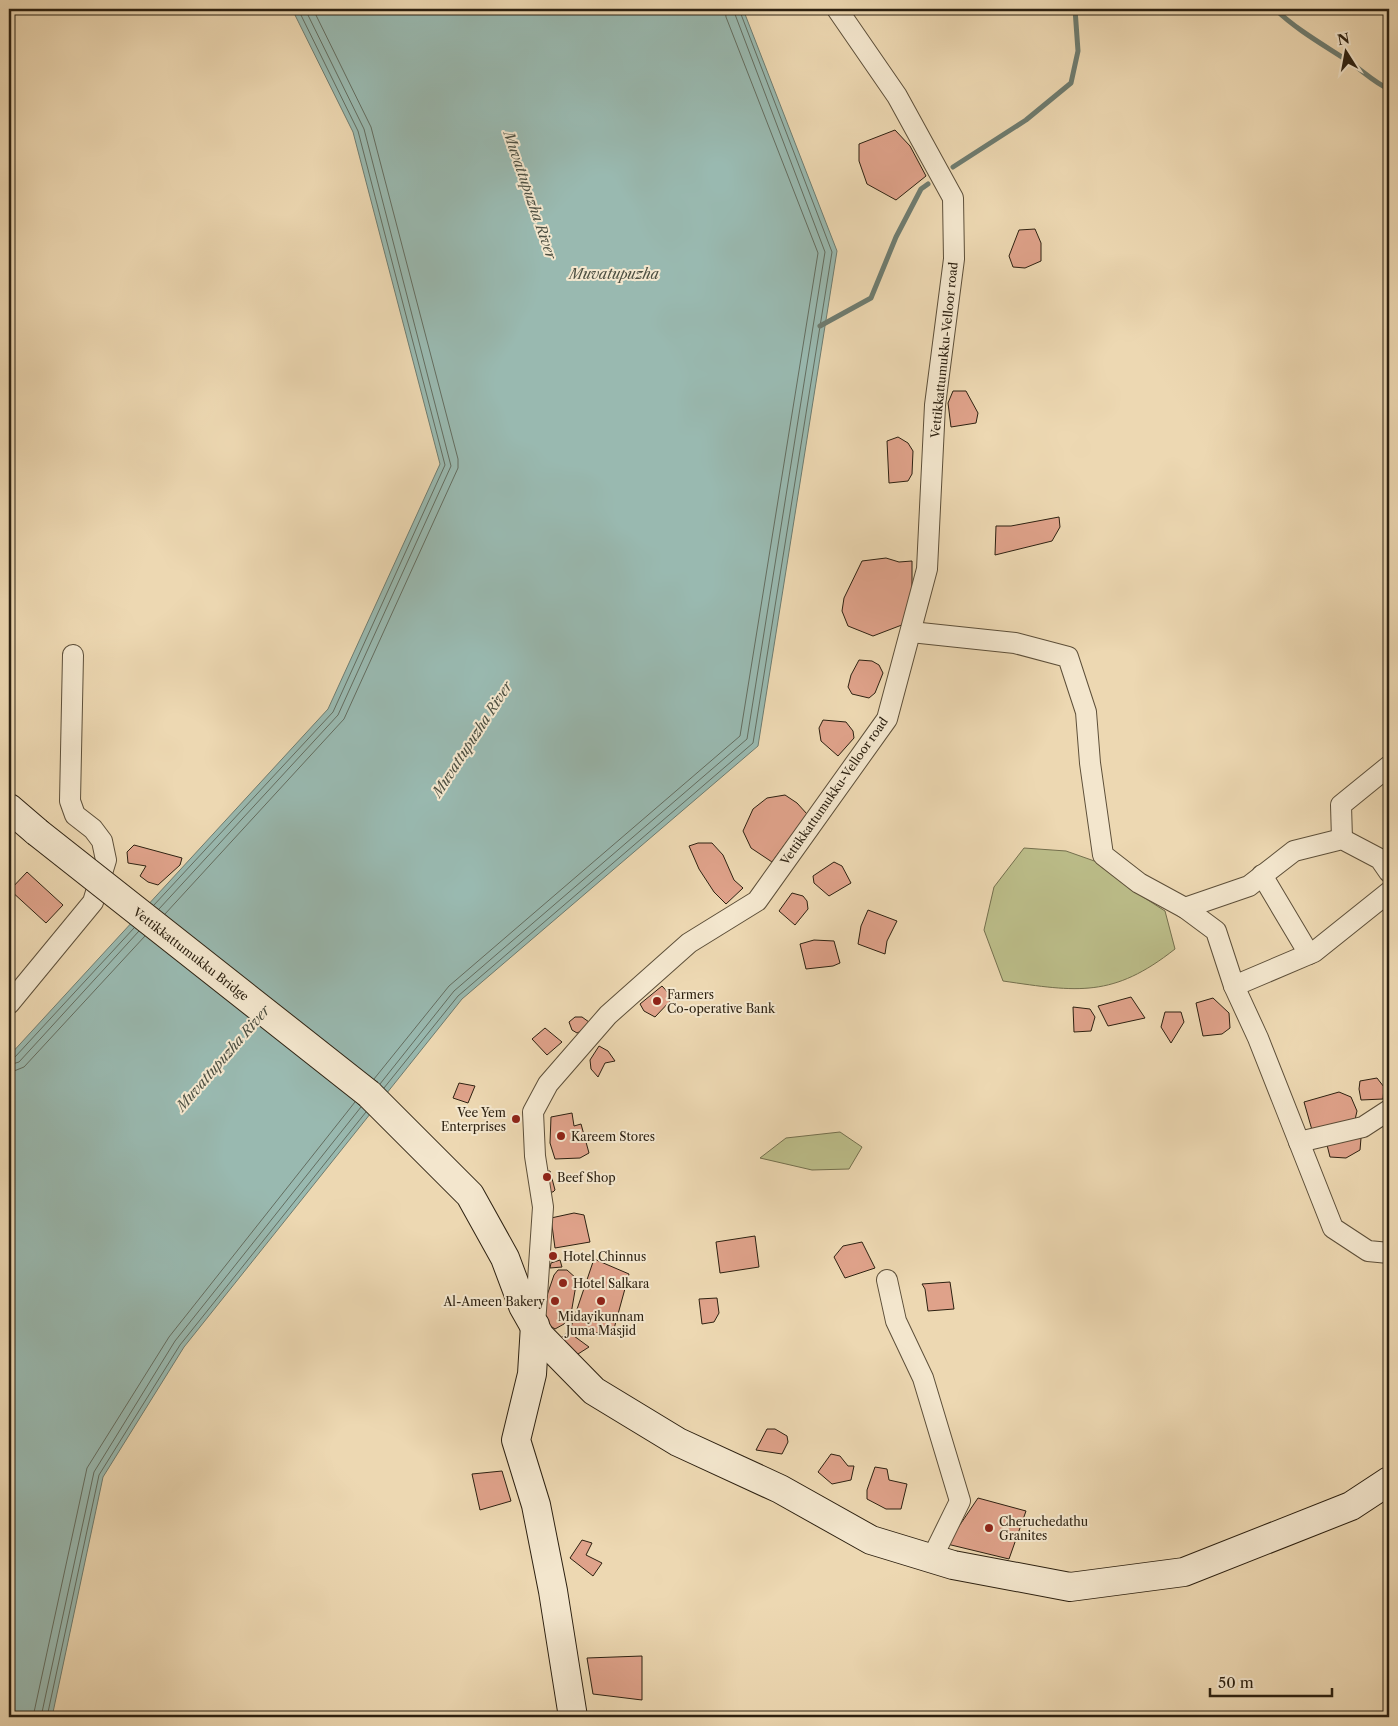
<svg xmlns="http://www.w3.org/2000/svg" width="1398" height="1726" viewBox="0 0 1398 1726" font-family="'Libre Caslon Text',serif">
<rect width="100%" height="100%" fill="#edd8b2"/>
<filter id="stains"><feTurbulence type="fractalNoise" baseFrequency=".004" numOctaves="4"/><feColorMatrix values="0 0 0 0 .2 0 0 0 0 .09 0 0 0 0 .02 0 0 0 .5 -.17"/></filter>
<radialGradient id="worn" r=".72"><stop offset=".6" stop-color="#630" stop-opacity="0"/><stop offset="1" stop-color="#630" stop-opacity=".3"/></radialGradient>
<g fill="#bcbe8a" stroke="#74704e">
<path d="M 1024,848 L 1066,851 L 1117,869 L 1137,893 L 1165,911 L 1175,949 C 1113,998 1078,992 1003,981 L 984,930 L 994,887 Z"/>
<polygon points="840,1132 862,1147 849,1169 812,1170 760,1158 786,1138"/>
</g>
<polygon fill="#99b9b0" stroke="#6e7c70" points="292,9 743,9 837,251 758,746 462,999 184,1347 103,1477 52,1717 9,1717 9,1056 328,709 440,464 353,132"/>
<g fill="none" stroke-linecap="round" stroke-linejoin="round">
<g stroke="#636d60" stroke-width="1">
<polyline points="154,905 333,712 445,465 358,131 298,9"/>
<polyline points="159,909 338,715 451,466 364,129 305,9"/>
<polyline points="165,914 344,719 458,468 458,459 371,127 313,9"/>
<polyline points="9,1059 15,1057 134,928"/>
<polyline points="9,1065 19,1062 139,931"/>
<polyline points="9,1073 24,1067 145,936"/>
<polyline points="374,1079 449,986 740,736 818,253 726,17 725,9"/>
<polyline points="380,1084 454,991 747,739 825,252 733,9"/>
<polyline points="384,1088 458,996 753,743 832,252 739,9"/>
<polyline points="33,1717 87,1468 169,1337 355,1102"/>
<polyline points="41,1717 94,1472 175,1341 361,1107"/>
<polyline points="47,1717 99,1475 180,1345 366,1112"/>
</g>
<g stroke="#6e7c70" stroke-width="5">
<path d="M 1275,9 C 1298,31 1324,45 1351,63 C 1364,72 1375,83 1389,89"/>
<polyline points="953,167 1026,120 1071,83 1078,51 1075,9"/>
<polyline points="820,326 871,298 896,237 921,189 928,184"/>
</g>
</g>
<g fill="#dfa28a" stroke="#2d2111">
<polygon points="895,130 910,146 926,176 896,200 867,184 859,161 859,144"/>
<polygon points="1035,229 1041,243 1041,261 1025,268 1013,267 1009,256 1019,230"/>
<polygon points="953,391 966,391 978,413 976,423 951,427 948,403"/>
<polygon points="898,437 908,443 913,451 912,474 908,481 889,483 887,441"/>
<polygon points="1059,517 1060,527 1052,541 995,555 996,526 1011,526"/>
<polygon points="886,558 899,562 912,561 912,589 907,623 873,636 848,626 842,611 844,598 862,561"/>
<polygon points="859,660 872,661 879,665 883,673 875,693 869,698 852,694 848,687 851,675"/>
<polygon points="823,720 846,722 853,731 854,738 838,756 821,741 819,728"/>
<polygon points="785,795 797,803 807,814 772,862 751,848 743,831 753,809 767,798"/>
<polygon points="698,843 712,843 723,855 734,880 743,888 726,904 714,892 699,869 689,846"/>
<polygon points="134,845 182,858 180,865 158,885 148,882 140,876 146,866 128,863 127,852"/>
<polygon points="834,862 842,866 851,883 829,896 814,883 813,876"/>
<polygon points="27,872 63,905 46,923 10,890"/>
<polygon points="792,893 803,896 807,901 808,909 795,925 779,911"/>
<polygon points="868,910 897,921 887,941 885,954 858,944 861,926"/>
<polygon points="814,940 834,941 840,963 833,966 806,969 800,944"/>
<polygon points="662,986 673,998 655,1017 644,1011 640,1004"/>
<polygon points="1131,997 1145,1018 1108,1026 1098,1006"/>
<polygon points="1213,998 1229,1013 1230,1028 1222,1034 1203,1036 1196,1003"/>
<polygon points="1073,1007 1090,1009 1095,1017 1091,1031 1074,1032"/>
<polygon points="1165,1012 1181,1012 1184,1022 1171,1043 1161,1027"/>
<polygon points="575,1017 582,1017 589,1022 583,1030 577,1033 572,1030 569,1022"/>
<polygon points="545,1028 562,1042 547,1055 532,1039"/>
<polygon points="599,1046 608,1051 615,1061 605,1063 598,1077 591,1069 590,1060"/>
<polygon points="1377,1078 1384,1087 1383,1099 1361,1100 1359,1089 1360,1081"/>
<polygon points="459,1083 475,1086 468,1103 453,1098"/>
<polygon points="1339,1092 1351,1097 1357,1111 1354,1124 1312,1130 1304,1102"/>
<polygon points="572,1113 574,1126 581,1124 589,1153 580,1158 555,1159 550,1143 551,1117"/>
<polygon points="1343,1137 1361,1138 1360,1150 1346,1158 1330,1157 1326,1141"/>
<polygon points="550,1171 555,1190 553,1192 546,1192 542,1172"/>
<polygon points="574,1213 584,1215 590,1242 555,1248 551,1218"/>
<polygon points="755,1236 759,1267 720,1273 716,1242"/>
<polygon points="862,1242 875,1268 845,1278 834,1257 843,1246"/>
<polygon points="548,1252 556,1254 556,1261 551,1261"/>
<polygon points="594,1259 629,1274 612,1336 571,1327"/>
<polygon points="560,1260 562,1267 550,1268 551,1263"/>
<polygon points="558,1270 567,1270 577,1279 571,1314 564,1324 555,1329 543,1321 543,1307 554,1275"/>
<polygon points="950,1282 954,1309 928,1311 925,1289 922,1284"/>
<polygon points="717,1298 719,1313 714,1322 702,1324 699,1299"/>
<polygon points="565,1334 574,1336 589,1347 578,1354 572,1354 559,1340"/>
<polygon points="767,1429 775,1429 787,1436 788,1442 782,1454 756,1450"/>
<polygon points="831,1454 840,1456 848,1466 854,1466 851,1480 832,1484 818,1472"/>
<polygon points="875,1467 887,1469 889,1480 907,1484 901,1509 886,1509 867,1499 867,1490"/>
<polygon points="502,1471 511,1501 480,1510 472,1474"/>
<polygon points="978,1498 1026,1511 1009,1559 947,1544"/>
<polygon points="582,1540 592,1543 586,1555 602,1563 593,1576 570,1558"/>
<polygon points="642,1656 642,1700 593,1694 587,1658"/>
</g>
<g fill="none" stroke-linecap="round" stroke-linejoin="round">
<defs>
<g id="street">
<polyline points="911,632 1015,643 1068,657 1086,712 1090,763 1103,855 1139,883 1185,908 1216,931 1234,986 1258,1038 1333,1228 1368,1251 1389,1253"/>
<polyline points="1342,839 1341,805 1389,766"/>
<polyline points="1262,875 1309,954"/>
<polyline points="1185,908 1249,886 1294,851 1342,839 1380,859 1389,872"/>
<polyline points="1234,986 1314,952 1389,892"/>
<polyline points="9,1004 93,902 106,860 102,841 93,829 75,815 70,801 73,655"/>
<polyline points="1299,1142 1363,1127 1389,1110"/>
<polyline points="887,1280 896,1321 923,1378 960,1501 931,1560"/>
<polyline points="535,1325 543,1207 535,1156 533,1112 548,1084 608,1015 689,943 757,901 887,719 927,569 935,405 954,259 953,198 897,96 837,9"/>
</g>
<g id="secondary">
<polyline points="9,808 37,832"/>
<polyline points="369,1094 470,1195 505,1258 523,1306 540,1336 594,1391 678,1442 780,1489 871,1540 953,1565 1070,1587 1184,1572 1351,1506 1389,1481"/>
<polyline points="535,1325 532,1374 516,1440 536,1505 553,1591 573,1717"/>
</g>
</defs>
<use href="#street" stroke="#5d4f39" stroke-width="22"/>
<use href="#secondary" stroke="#2d2111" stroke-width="30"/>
<use href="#street" stroke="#f3e6cd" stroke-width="20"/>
<use href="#secondary" stroke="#f3e6cd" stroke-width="28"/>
<defs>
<polyline id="secondary-bridge" points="37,832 369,1094"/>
</defs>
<use href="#secondary-bridge" stroke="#2d2111" stroke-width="30" stroke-linecap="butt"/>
<use href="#secondary-bridge" stroke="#f3e6cd" stroke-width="28"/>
</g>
<g fill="#8f2418" stroke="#f3e6cd" stroke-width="2">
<circle cx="657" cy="1001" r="5"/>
<circle cx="516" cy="1119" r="5"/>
<circle cx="561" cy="1136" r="5"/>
<circle cx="547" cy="1177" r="5"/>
<circle cx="553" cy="1256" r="5"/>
<circle cx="563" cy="1283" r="5"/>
<circle cx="555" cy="1301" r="5"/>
<circle cx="601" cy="1301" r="5"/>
<circle cx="989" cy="1528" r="5"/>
</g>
<g text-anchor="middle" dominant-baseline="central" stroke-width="4" stroke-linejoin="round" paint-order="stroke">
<g font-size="12" fill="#2d2111" stroke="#f3e6cd">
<text transform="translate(944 350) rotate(-84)">Vettikkattumukku-Velloor road</text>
<text transform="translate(834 791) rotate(-55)">Vettikkattumukku-Velloor road</text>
<text transform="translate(191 954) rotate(38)">Vettikkattumukku Bridge</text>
</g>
<g font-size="12" fill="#2d2111" stroke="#f3e6cd" text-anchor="start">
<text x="667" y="994">Farmers<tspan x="667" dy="14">Co-operative Bank</tspan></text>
<text x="506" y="1112" text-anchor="end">Vee Yem<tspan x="506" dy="14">Enterprises</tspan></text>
<text x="571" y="1136">Kareem Stores</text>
<text x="557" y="1177">Beef Shop</text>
<text x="563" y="1256">Hotel Chinnus</text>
<text x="573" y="1283">Hotel Salkara</text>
<text x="545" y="1301" text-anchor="end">Al-Ameen Bakery</text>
<text x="601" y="1316" text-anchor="middle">Midayikunnam<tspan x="601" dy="14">Juma Masjid</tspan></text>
<text x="999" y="1521">Cheruchedathu<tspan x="999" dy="14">Granites</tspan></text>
</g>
<g font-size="14" font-style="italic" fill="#4d4f41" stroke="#f3e6cd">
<text transform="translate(530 195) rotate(71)">Muvattupuzha River</text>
<text x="614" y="274">Muvatupuzha</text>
<text transform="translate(472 739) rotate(-57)">Muvattupuzha River</text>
<text transform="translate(223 1058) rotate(-49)">Muvattupuzha River</text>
</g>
</g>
<rect width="1398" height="1726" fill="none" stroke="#edd8b2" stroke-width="30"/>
<rect x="10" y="10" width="1378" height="1706" fill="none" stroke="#2d2111" stroke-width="2.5"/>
<rect x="15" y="15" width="1368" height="1696" fill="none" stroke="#2d2111"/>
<g transform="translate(1346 52) rotate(349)" stroke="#f3e6cd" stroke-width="4" paint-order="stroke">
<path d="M0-4L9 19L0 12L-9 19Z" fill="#2d2111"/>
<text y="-8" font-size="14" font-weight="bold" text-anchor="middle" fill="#2d2111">N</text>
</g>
<path d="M1210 1688v8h122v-8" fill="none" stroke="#2d2111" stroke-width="2.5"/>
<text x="1218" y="1688" font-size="15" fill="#2d2111" stroke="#f3e6cd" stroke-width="4" paint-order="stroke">50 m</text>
<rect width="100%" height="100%" filter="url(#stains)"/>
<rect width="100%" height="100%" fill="url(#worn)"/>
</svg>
